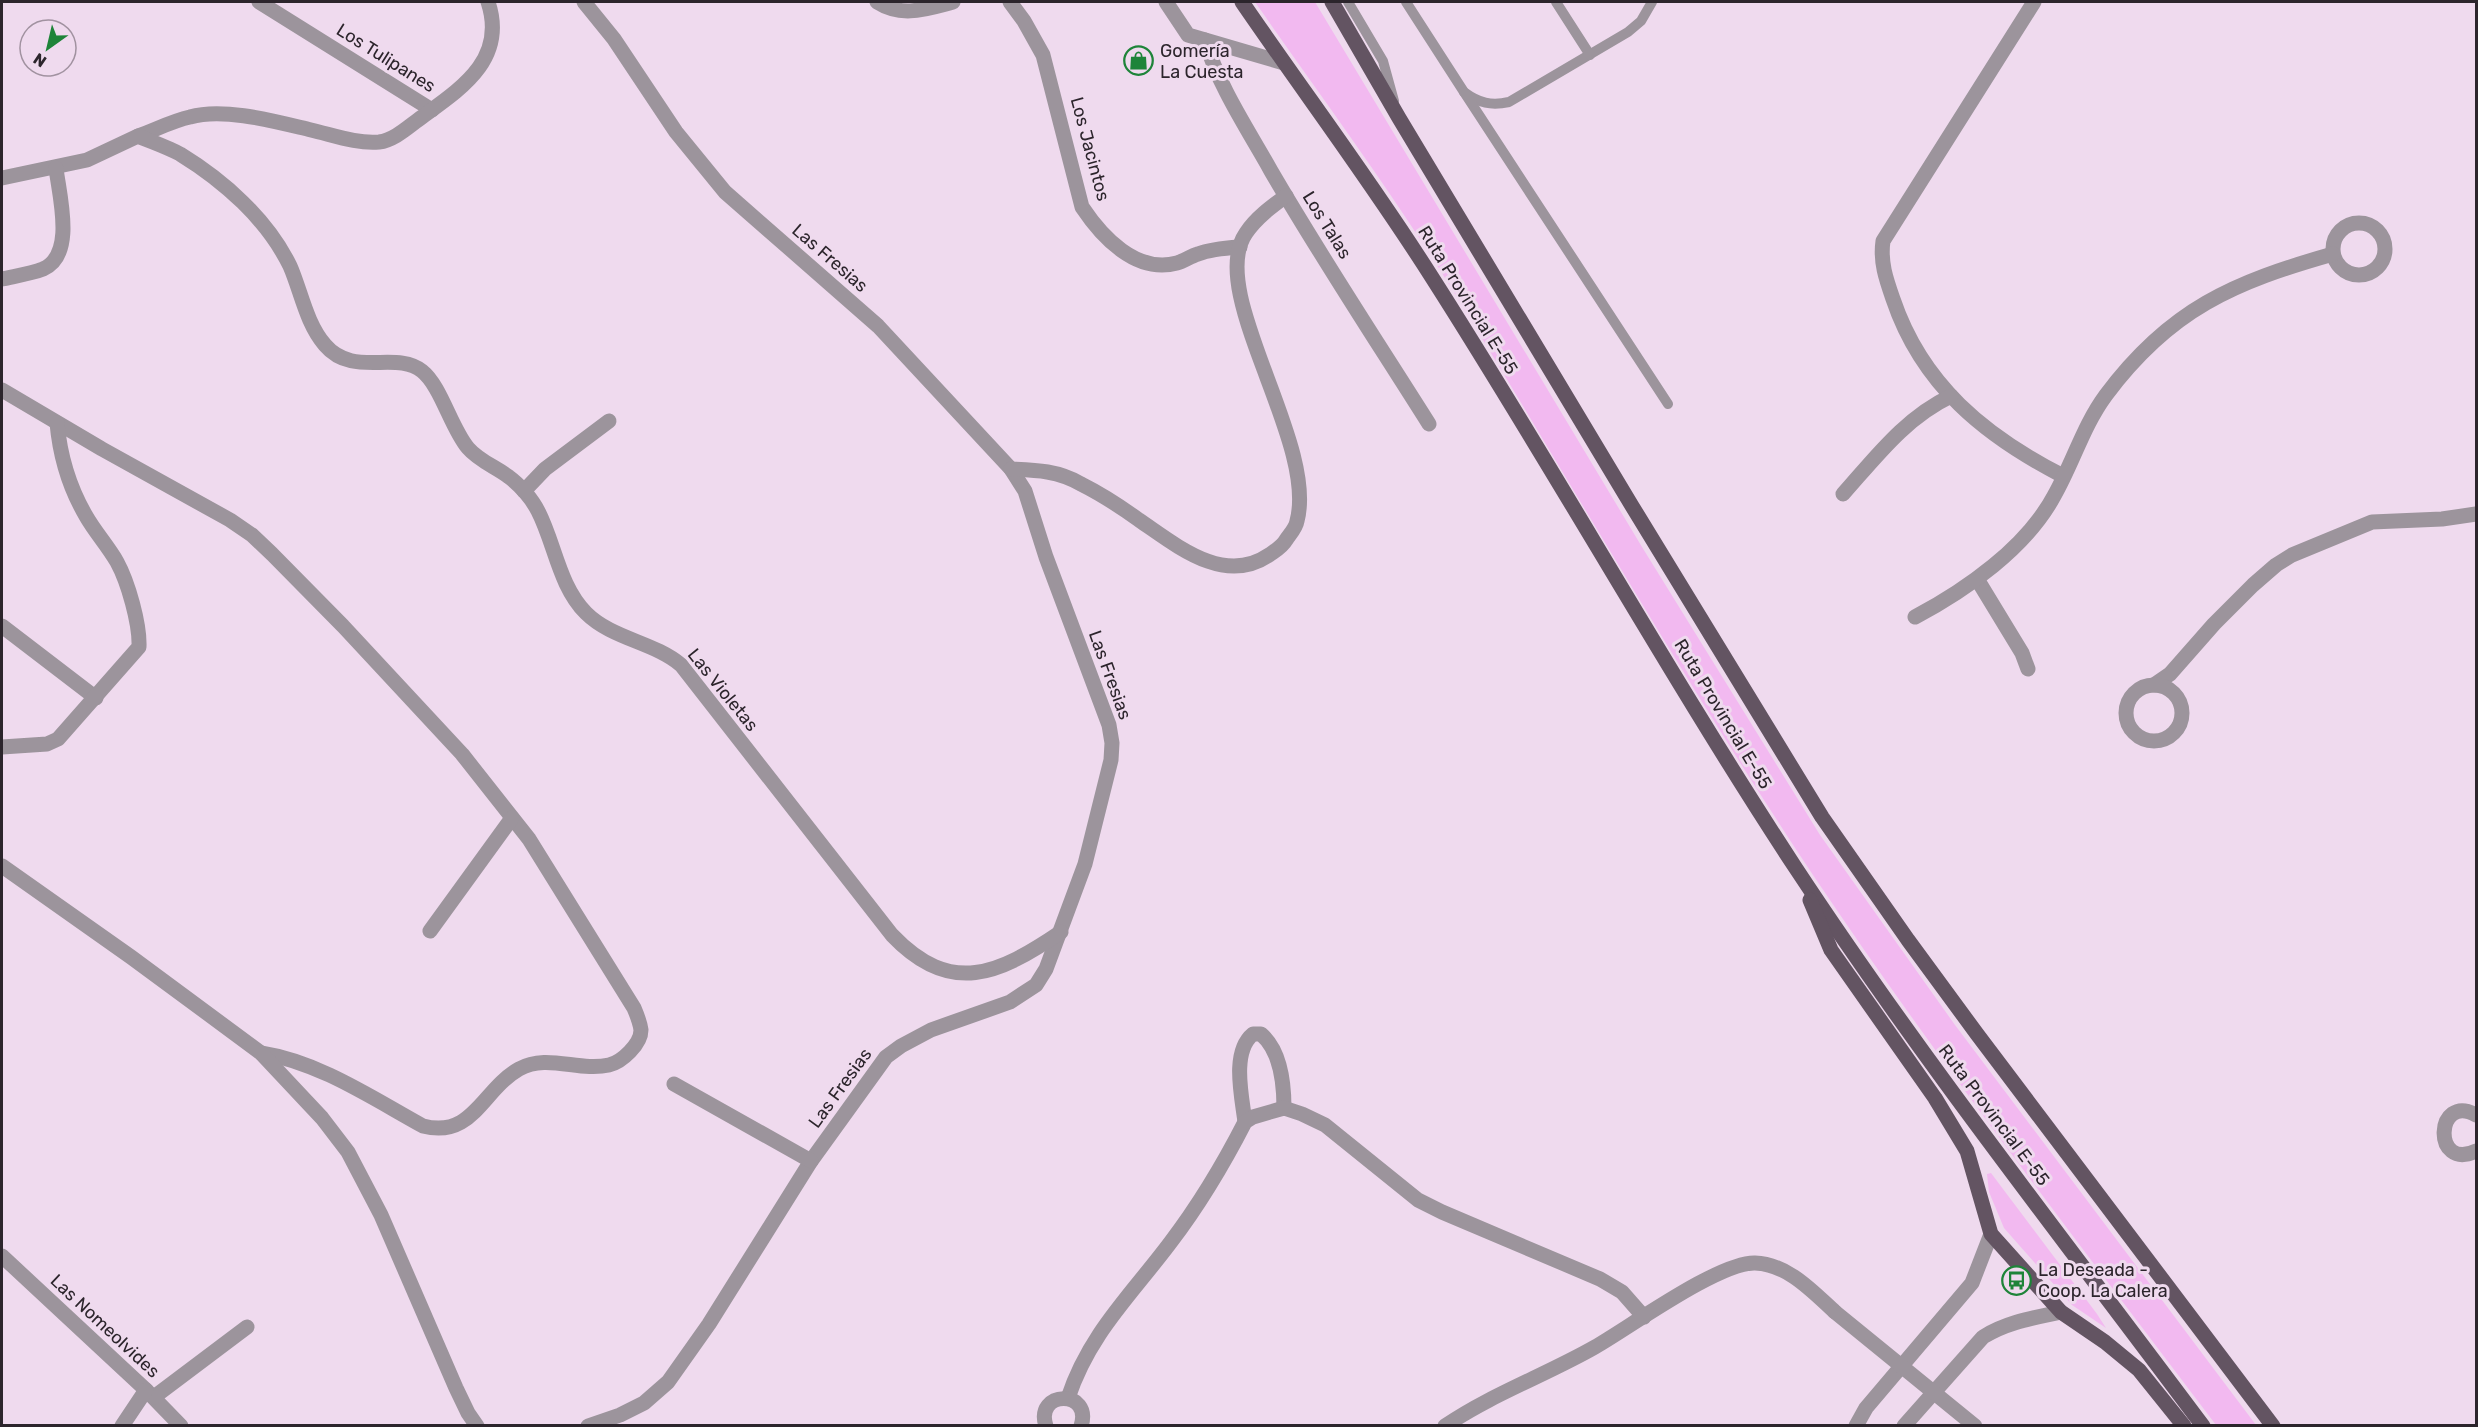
<svg xmlns="http://www.w3.org/2000/svg" width="2478" height="1427" viewBox="0 0 2478 1427" font-family="Rubik,sans-serif">
<rect width="100%" height="100%" fill="#efdaee"/>
<g fill="#f2b9f0">
<path d="M 1255,2 L 1315,2 L 1642,547 L 1820,835 L 1955,1025 L 2256,1425 L 2216,1425 C 2079,1244 1940,1064 1813,875 C 1687,686 1574,488 1455,294 C 1393,193 1322,98 1255,2 Z"/>
<polygon points="1991,1173 2097,1314 2106,1328 2072,1305 2004,1228 1989,1192 1987,1174"/>
</g>
<g fill="none" stroke-linecap="round" stroke-linejoin="round">
<g stroke="#9c949c" stroke-width="10">
<polyline points="1348,2 1383,61 1394,101"/>
<path d="M 1406,2 L 1464,92 C 1479,103 1491,106 1509,102 L 1628,32 L 1641,21 L 1652,2"/>
<polyline points="1556,2 1590,55"/>
<polyline points="1464,92 1668,404"/>
</g>
<g stroke="#9c949c" stroke-width="15">
<polyline points="259,2 432,110"/>
<polyline points="584,2 614,39 676,132 725,192 878,326 1011,469 1025,491 1046,557 1109,725 1112,743 1111,760 1085,864 1046,969 1036,985 1010,1002 931,1030 901,1046 886,1057 811,1161 709,1324 668,1382 644,1403 620,1415 588,1426"/>
<path d="M 877,2 C 902,18 926,9 953,2"/>
<path d="M 1010,2 L 1024,21 L 1043,55 L 1082,207 C 1102,237 1136,274 1177,263 C 1184,261 1191,256 1198,254 C 1211,249 1226,248 1240,247"/>
<polyline points="1166,2 1188,35 1284,63"/>
<path d="M 2034,2 L 1883,241 C 1880,262 1886,279 1893,299 C 1922,385 1985,436 2063,476"/>
<path d="M 1205,40 C 1219,87 1247,128 1271,171 C 1321,257 1376,340 1429,424"/>
<path d="M 138,136 C 155,130 172,121 190,117 C 224,107 277,122 311,130 C 333,135 357,144 379,142 C 395,140 409,126 422,117 C 462,88 507,59 488,2"/>
<path d="M 2,178 L 87,160 L 138,136 C 152,142 167,147 180,154 C 224,181 267,219 290,266 C 301,291 306,323 325,345 C 353,378 396,350 422,371 C 441,386 451,428 468,448 C 479,461 496,467 509,477 C 520,485 532,499 538,511 C 555,544 559,586 586,613 C 612,639 654,642 681,665 L 892,935 C 951,997 999,974 1061,932"/>
<circle cx="2359" cy="249" r="26"/>
<path d="M 2,279 C 15,276 30,274 43,269 C 76,255 59,195 56,168"/>
<path d="M 2,390 L 102,449 L 230,520 L 252,535 L 272,554 L 343,626 L 462,754 L 529,839 L 634,1008 C 637,1015 640,1022 641,1030 C 641,1044 622,1062 609,1065 C 579,1072 547,1053 519,1069 C 482,1090 473,1139 423,1126 C 372,1098 319,1062 261,1053"/>
<path d="M 1011,469 C 1037,470 1059,471 1081,484 C 1101,494 1121,507 1139,520 C 1176,545 1224,586 1269,555 C 1276,550 1282,547 1286,540 C 1290,534 1296,528 1297,521 C 1318,442 1205,292 1246,233 C 1256,218 1271,207 1286,196"/>
<polyline points="524,491 545,469 609,421"/>
<path d="M 1843,494 C 1876,457 1905,418 1951,396"/>
<polyline points="1977,579 2022,653 2028,669"/>
<path d="M 1915,617 C 1966,590 2026,548 2054,496 C 2073,463 2083,426 2106,395 C 2170,309 2234,282 2333,254"/>
<polyline points="2,626 96,698"/>
<polyline points="2154,685 2170,674 2214,624 2253,585 2276,565 2292,555 2372,522 2442,519 2476,514"/>
<circle cx="2154" cy="713" r="28"/>
<path d="M 2,747 L 47,744 L 58,739 L 139,647 C 140,624 128,582 117,562 C 108,546 95,532 86,516 C 69,487 60,456 57,423"/>
<polyline points="2,866 131,957 261,1053 322,1118 348,1152 381,1215 456,1388 468,1413 477,1426"/>
<polyline points="430,931 512,818"/>
<polyline points="674,1084 811,1161"/>
<path d="M 2476,1115 C 2435,1092 2432,1172 2476,1151"/>
<path d="M 1245,1122 C 1242,1097 1231,1052 1253,1034 L 1261,1034 C 1281,1051 1284,1083 1284,1108"/>
<polyline points="2,1256 146,1390 181,1426"/>
<polyline points="154,1397 247,1327"/>
<path d="M 1068,1398 C 1089,1334 1131,1295 1170,1243 C 1199,1205 1223,1165 1245,1122 L 1253,1117 L 1284,1108 L 1302,1114 L 1325,1125 L 1418,1200 L 1442,1212 L 1600,1279 L 1622,1292 L 1644,1317"/>
<polyline points="122,1426 146,1390"/>
<path d="M 1046,1426 C 1034,1390 1093,1389 1081,1426"/>
<path d="M 1445,1426 C 1492,1394 1546,1375 1595,1347 C 1630,1327 1719,1262 1755,1263 C 1788,1264 1813,1292 1835,1312"/>
<polyline points="1856,1426 1866,1408 1972,1283 1991,1234"/>
<path d="M 1904,1426 L 1983,1337 C 2007,1322 2033,1318 2061,1312"/>
</g>
<g stroke="#635462" stroke-width="15">
<path d="M 1242,2 C 1305,94 1373,184 1433,279 C 1557,473 1669,675 1795,867 C 1922,1060 2065,1241 2203,1426"/>
<polyline points="1332,2 1399,118 1632,506 1822,817 1908,940 1977,1034 2273,1426"/>
<polyline points="1810,900 1831,950 1935,1098 1967,1151 1991,1234 2061,1312 2105,1342 2139,1370 2184,1426"/>
</g>
<polyline stroke="#9c949c" stroke-width="15" points="1835,1312 1975,1426"/>
</g>
<defs>
<symbol id="shop-ring" viewBox="-11 -11 22 22"><circle r="9.5" fill="#efdaee" stroke="#1e8439" stroke-width="1.5"/><path d="M-5-2.5h2.3a2.7 3.5 0 0 1 5.4 0H5L5.5 6h-11ZM-1.5-2.5h3a1.5 2.3 0 0 0-3 0Z" fill="#1e8439"/></symbol>
<symbol id="bus-ring" viewBox="-11 -11 22 22"><circle r="9.5" fill="#efdaee" stroke="#1e8439" stroke-width="1.5"/><path d="M-5-6H5V4H4V6H2V4H-2V6H-4V4H-5ZM-3.5-4V0h7V-4ZM-3.5 1.2v1.5H-2V1.2ZM2 1.2v1.5H3.5V1.2Z" fill="#1e8439"/></symbol>
</defs>
<g fill-rule="evenodd">
<use href="#shop-ring" x="1122" y="44" width="33" height="33"/>
<use href="#bus-ring" x="2000" y="1264" width="33" height="33"/>
</g>
<g text-anchor="middle" dominant-baseline="central" stroke-width="6" stroke-linejoin="round" paint-order="stroke">
<g font-size="18" fill="#2c252c" stroke="#efdaee" text-anchor="start">
<text x="1160" y="51">Gomería<tspan x="1160" dy="21">La Cuesta</tspan></text>
<text x="2038" y="1270">La Deseada -<tspan x="2038" dy="21">Coop. La Calera</tspan></text>
</g>
<g font-size="18" fill="#2c252c" stroke="#efdaee">
<text transform="translate(386 58) rotate(32)">Los Tulipanes</text>
<text transform="translate(1090 149) rotate(75)">Los Jacintos</text>
<text transform="translate(1327 225) rotate(58)">Los Talas</text>
<text transform="translate(830 258) rotate(41)">Las Fresias</text>
<text transform="translate(1468 300) rotate(58)">Ruta Provincial E-55</text>
<text transform="translate(1110 675) rotate(70)">Las Fresias</text>
<text transform="translate(723 690) rotate(51)">Las Violetas</text>
<text transform="translate(1723 714) rotate(59)">Ruta Provincial E-55</text>
<text transform="translate(840 1088) rotate(-54)">Las Fresias</text>
<text transform="translate(1994 1115) rotate(53)">Ruta Provincial E-55</text>
<text transform="translate(105 1326) rotate(43)">Las Nomeolvides</text>
</g>
</g>
<rect width="2478" height="1427" fill="none" stroke="#2c252c" stroke-width="6"/>
<g transform="translate(48 48) rotate(214)"><circle r="28" fill="#efdaee" stroke="#a192a0" stroke-width="1.5"/>
<path d="M0-4.5L10 22L0 15L-10 22Z" fill="#1e8439"/>
<text y="-9" font-size="16" font-weight="bold" text-anchor="middle" fill="#2c252c">N</text>
</g>
</svg>
